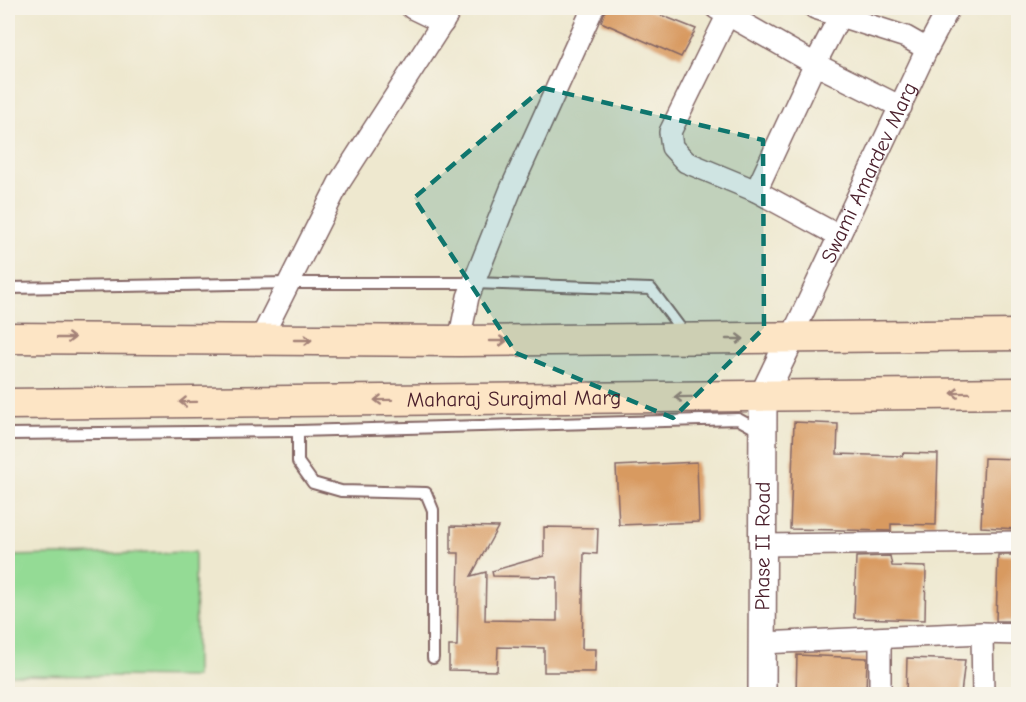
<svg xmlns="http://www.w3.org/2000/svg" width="1026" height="702" viewBox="0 0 1026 702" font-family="'Comic Neue',sans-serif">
<rect width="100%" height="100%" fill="#f7f3e8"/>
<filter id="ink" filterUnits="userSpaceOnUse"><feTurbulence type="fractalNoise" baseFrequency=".0167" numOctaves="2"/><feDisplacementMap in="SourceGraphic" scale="12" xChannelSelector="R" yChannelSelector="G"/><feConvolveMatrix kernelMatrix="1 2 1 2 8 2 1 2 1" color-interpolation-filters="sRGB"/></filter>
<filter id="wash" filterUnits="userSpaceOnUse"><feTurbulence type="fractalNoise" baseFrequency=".008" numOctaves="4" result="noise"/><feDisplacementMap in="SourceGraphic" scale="24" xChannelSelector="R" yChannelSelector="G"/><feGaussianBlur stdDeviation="1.35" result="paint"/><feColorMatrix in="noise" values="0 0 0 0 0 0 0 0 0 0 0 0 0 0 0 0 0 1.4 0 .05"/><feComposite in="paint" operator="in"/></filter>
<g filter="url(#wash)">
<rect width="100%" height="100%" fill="#eee8cf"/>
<polygon fill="#94db95" stroke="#6f7d60" stroke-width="1.5" points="195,552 196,677 8,675 8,556"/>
<g id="blocks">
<g fill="#d89a60">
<polygon points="606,8 643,8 696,29 681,57 601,22"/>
<polygon points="794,422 838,424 837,454 902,456 903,453 938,454 936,525 891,524 891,531 790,529"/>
<polygon points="984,458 1018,459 1018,529 981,527"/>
<polygon points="697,462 699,522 619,525 616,466"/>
<polygon points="451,526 498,527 471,576 486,572 485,620 557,621 557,577 493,576 492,571 544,556 544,527 598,528 597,554 584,553 582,649 596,649 595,672 544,672 544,648 498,647 497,671 449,670 449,646 457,646 459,553 451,553"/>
<polygon points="998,555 1018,555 1018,621 996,621"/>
<polygon points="890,556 892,566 926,567 925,620 854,618 856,557"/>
<polygon points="797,655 867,658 866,694 796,694"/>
<polygon points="907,658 965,660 961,694 906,694"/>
</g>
</g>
</g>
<g filter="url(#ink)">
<use href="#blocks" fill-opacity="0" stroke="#836564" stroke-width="1.5"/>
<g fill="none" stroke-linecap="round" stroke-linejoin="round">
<defs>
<g id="service">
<polyline points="8,288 288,283 473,283 651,289 684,333"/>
<polyline points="298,431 298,462 313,483 341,491 426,493 433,510 433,658"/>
<polyline points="8,434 298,431 738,419 760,431"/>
</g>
<g id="minor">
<polyline points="412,8 443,23"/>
<polyline points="716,8 815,64 901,107"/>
<polyline points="731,8 670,132 672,147 686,162 756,191 839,236"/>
<polyline points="815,8 906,37 927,49"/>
<polyline points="756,191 815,64 844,8"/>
<path id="s1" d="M 791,338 L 927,49 L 949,8"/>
<polyline points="260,340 339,183 452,8"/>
<polyline points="459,341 468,297 511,189 593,8"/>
<polyline points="762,545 1018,542"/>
<polyline points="982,633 983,694"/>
<polyline points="762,643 982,633 1018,634"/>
<polyline points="880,694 880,638"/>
</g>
<g id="tertiary">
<path id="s2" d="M 762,694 L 763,396 L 791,338"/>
</g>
<g id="secondary">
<polyline points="8,338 459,341 1018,335"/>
<path id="s3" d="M 8,404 L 1018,393"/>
</g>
</defs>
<use href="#service" stroke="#836564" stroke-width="14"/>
<use href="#minor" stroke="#836564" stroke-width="24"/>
<use href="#tertiary" stroke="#836564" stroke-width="30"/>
<use href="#secondary" stroke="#836564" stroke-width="33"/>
<use href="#service" stroke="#fff" stroke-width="10"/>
<use href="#minor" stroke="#fff" stroke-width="21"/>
<use href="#tertiary" stroke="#fff" stroke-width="27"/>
<use href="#secondary" stroke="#fde5c5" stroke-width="30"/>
</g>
<defs><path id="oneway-shaft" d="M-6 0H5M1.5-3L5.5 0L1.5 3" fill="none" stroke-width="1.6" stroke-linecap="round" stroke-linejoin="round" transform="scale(1.5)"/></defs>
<g stroke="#a48278">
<use href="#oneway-shaft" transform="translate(66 338)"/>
<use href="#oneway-shaft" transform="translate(735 339)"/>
<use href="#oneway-shaft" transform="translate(303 340)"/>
<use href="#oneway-shaft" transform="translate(498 341)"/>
<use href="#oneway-shaft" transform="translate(960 393) rotate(179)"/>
<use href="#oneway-shaft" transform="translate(683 397) rotate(179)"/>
<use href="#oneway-shaft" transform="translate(383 400) rotate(179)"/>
<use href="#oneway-shaft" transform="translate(188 402) rotate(179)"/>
</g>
</g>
<path fill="#0f766e" fill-opacity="0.2" stroke="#0f766e" stroke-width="4.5" stroke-dasharray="12 8" stroke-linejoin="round" d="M 543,88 L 763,140 L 764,328 L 673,418 L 516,353 L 414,198 Z"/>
<g text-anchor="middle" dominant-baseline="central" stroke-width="4.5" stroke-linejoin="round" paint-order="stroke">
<g font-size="21" fill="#4a1f2b" stroke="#f7f3e8">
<text stroke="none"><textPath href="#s1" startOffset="183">Swami Amardev Marg</textPath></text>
<text stroke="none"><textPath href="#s3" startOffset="506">Maharaj Surajmal Marg</textPath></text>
<text stroke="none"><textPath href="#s2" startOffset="148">Phase II Road</textPath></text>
</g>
</g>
<rect width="1026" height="702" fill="none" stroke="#f7f3e8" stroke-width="30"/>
</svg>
